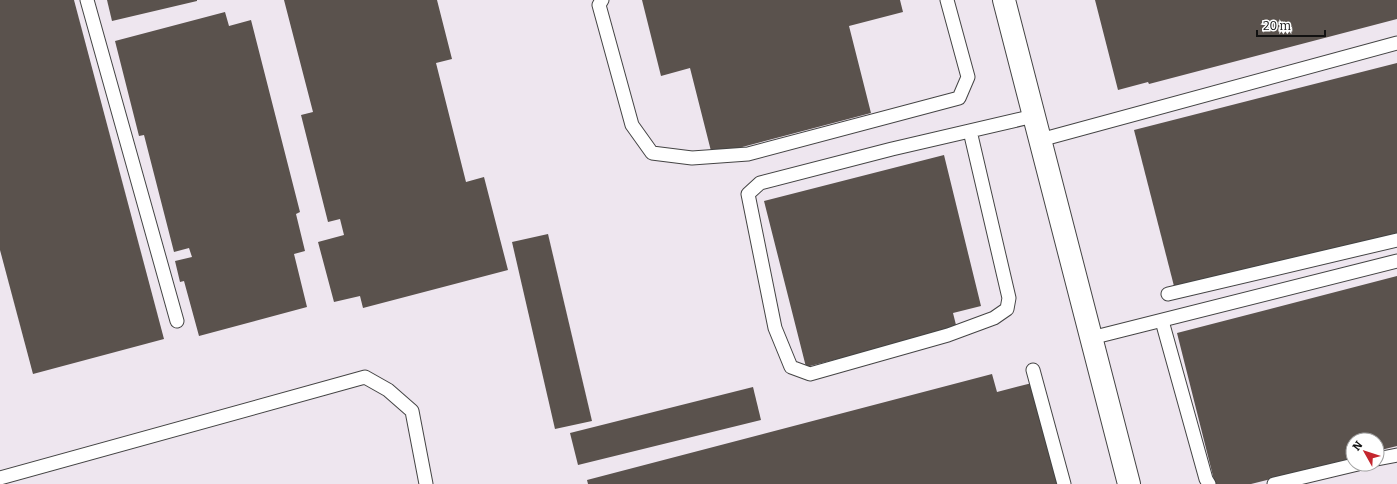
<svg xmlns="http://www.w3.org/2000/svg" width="1397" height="484" viewBox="0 0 1397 484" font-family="Bitter,serif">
<rect width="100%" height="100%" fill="#fffdf5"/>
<path fill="#eee6ef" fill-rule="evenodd" d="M 0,0 L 1397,0 L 1397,484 L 0,484 ZM 1353,440 L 1377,440 L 1377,464 L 1353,464 Z"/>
<g fill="#5a524d">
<polygon points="0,0 74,0 164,339 33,374 0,250"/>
<polygon points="107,0 197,0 197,1 112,21"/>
<polygon points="284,0 437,0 452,59 436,63 466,182 484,177 508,270 363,308 360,296 334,302 318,242 344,235 340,219 328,222 301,115 313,112"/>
<polygon points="642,0 900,0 903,12 849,26 871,113 712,155 690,68 661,76"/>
<polygon points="1095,0 1397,0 1397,19 1149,84 1148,82 1118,90"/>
<polygon points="225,12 229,26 251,20 300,212 296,214 305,251 294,254 307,307 199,336 184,281 180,282 175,261 192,257 189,248 174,252 144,135 139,136 115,41"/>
<polygon points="1397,63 1397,233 1175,290 1134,130"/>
<polygon points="944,155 981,306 953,313 957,329 806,367 764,201"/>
<polygon points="548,234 592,421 555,429 512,242"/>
<polygon points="1397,276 1397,446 1377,451 1377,440 1353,440 1353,458 1251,484 1215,484 1177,333"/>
<polygon points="992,374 997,392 1032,383 1057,484 588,484 587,480"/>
<polygon points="753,387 761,420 578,465 570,433"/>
</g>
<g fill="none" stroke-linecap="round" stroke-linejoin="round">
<defs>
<g id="service">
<polyline points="87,0 177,321"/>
<polyline points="602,0 599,5 632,125 652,153 692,158 748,154 959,98 968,77 947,0"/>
<polyline points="970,131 1009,298 1007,309 994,318 948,335 810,374 791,367 775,328 748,194 760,183 892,149 1034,116"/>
<polyline points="1040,140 1397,43"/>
<polyline points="1168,294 1397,240"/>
<polyline points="1162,321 1206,479 1209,484"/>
<polyline points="1091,338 1397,261"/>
<polyline points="1033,370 1064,484"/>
<polyline points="1377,459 1397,455"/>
<polyline points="0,478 365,377 388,390 412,411 426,484"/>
<polyline points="1274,484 1358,464"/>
</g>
<polyline id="minor" points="1004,0 1129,484"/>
</defs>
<use href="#service" stroke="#444" stroke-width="15"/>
<use href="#minor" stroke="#444" stroke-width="24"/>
<use href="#service" stroke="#fff" stroke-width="13"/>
<use href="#minor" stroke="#fff" stroke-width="22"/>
</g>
<g transform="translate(1365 452) rotate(309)"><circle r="19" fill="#ffffff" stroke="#a0a0a0"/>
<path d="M0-3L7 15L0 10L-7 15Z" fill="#c4262e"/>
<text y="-6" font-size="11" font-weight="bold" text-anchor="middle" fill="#111111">N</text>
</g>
<path d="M1257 30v6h68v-6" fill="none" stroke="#111111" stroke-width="2"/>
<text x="1263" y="30" font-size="12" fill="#111111" stroke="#ffffff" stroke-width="3" paint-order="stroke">20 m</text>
</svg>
